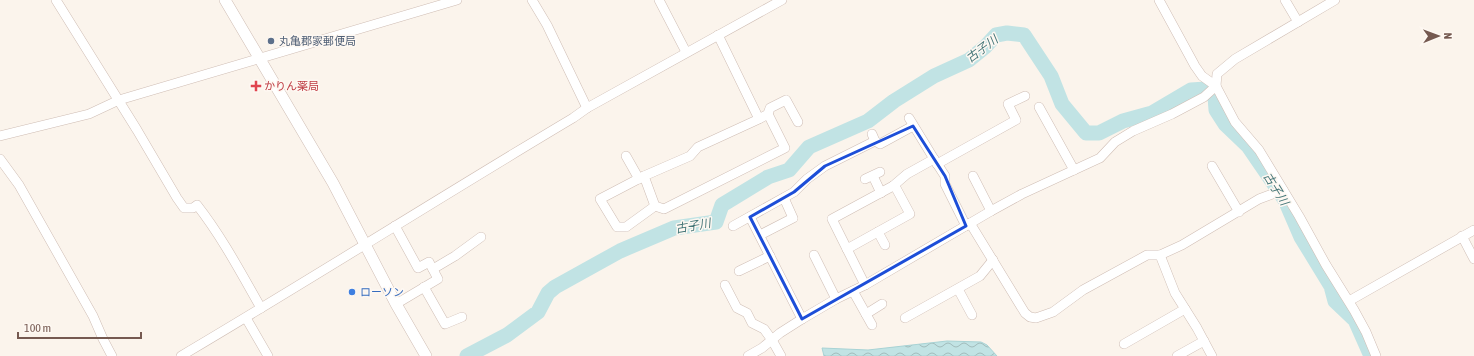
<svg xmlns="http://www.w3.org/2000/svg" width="1474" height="356" viewBox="0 0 1474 356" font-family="'Asap Condensed','Noto Sans JP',sans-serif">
<defs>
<pattern id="water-waves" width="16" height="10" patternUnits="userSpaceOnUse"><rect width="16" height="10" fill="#c1e3e4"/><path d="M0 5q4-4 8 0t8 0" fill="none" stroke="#a1bbbb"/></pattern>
</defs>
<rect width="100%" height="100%" fill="#fbf4ec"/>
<polygon fill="url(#water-waves)" stroke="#a8d3d5" points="947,341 981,342 987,345 997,356 824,356 822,348 868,350"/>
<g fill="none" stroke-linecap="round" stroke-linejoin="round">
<polyline stroke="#c1e3e4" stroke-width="15" points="467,356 507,335 538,312 548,293 555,287 620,251 674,228 716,222 722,205 768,177 789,170 809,147 868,121 894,101 934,76 969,60 985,47 996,35 1007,33 1024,35 1051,76 1062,104 1086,133 1099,133 1123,121 1152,113 1191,90 1206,89 1215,97 1216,110 1225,124 1248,146 1285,200 1301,237 1331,286 1335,301 1355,320 1371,356"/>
<defs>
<g id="minor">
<path d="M 56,0 L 137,130 L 177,198 L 184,208 L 193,208 L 197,205 C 222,237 241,273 261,308"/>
<polyline points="532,0 547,25 587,108"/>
<polyline points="659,0 686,52"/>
<polyline points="1159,0 1195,66 1202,76 1216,86 1235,122 1259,150 1299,216 1326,265 1354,310 1366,332 1376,356"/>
<polyline points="1285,0 1298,22"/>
<polyline points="718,35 759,119 768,114 785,148 664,209 655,206 644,176 690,156 698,147 759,119"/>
<polyline points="1039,107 1074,170"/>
<polyline points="768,114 770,108 786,100 798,122"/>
<polyline points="909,118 934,159"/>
<polyline points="872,134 875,141 880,144 913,126"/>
<polyline points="0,136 89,114 119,100 457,0"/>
<polyline points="626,156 639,179"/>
<polyline points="0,159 19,185 93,316 103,339 112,356"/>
<polyline points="937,164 1016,120 1008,104 1025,96"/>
<polyline points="1212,166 1239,212"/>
<polyline points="644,176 600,199 617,227 626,227 655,206"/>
<polyline points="873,176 881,193"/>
<polyline points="973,176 991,211"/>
<polyline points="865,179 880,172"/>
<polyline points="750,217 802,319"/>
<polyline points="970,223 1025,313 1030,317 1036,318 1053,312 1083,290 1147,255 1160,255 1182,245 1259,199 1283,190"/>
<polyline points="395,226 418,268 429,262 438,279 396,304"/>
<polyline points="733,226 794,192 807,179 825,166 875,141"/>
<polyline points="878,232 885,245"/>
<polyline points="760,235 793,218 784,198"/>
<polyline points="1462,236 1474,259"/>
<polyline points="847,249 910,214 896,188 893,186"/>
<polyline points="814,255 836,299"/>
<polyline points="1160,255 1175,293 1197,328 1212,356"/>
<polyline points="433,269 455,256 481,237"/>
<polyline points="739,271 770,256"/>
<polyline points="725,285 737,308 747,313 752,323 764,329 772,340 781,356"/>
<polyline points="865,285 832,219 893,186 907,174 934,159 945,176 945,184 966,226"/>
<polyline points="424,287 445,324 462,317"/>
<polyline points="958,289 972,315"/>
<polyline points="853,291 872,325"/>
<polyline points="1349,301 1474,230"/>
<polyline points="866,314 882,304"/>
<polyline points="246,318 268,356"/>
<polyline points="905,318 980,276 993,260"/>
<polyline points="1124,344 1185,309"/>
<path d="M 181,356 C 313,278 442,196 573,118 L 587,108 L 782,0"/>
<polyline points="748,356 762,348 780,333 802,319 836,299 865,285 991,211 1022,194 1100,158 1115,142 1133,131 1172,114 1204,97 1216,86 1217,74 1235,59 1335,0"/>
<polyline points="1177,356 1204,341"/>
</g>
<polyline id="tertiary" points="225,0 333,183 396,304 426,356"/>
</defs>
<use href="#minor" stroke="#cfbdb4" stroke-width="10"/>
<use href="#tertiary" stroke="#cfbdb4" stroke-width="12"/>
<use href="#minor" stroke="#fff" stroke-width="9"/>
<use href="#tertiary" stroke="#fff" stroke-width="11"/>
</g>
<path fill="none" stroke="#1d4ed8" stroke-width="3" stroke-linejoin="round" d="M 913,126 L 945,176 L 966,226 L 802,319 L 750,217 L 794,192 L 825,166 Z"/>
<circle fill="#5c6f8a" stroke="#fef8f2" stroke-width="1.5" cx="271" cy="41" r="4"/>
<path fill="#e0444e" stroke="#fef8f2" stroke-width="1.5" d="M254 80h4v4h4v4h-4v4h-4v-4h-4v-4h4z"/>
<circle fill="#3f7fe0" stroke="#fef8f2" stroke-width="1.5" cx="352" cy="292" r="4"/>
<g text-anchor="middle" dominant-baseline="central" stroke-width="3" stroke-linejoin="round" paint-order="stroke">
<g font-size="11" fill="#4e5e75" stroke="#fef8f2" text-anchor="start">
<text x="279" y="41">丸亀郡家郵便局</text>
</g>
<g font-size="11" fill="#be3a42" stroke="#fef8f2" text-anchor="start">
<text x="264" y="86">かりん薬局</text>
</g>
<g font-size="11" fill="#366cbe" stroke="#fef8f2" text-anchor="start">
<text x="360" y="292">ローソン</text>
</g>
<g font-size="12" font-style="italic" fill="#447678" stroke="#fef8f2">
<text transform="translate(982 49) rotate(-37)">古子川</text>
<text transform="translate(1276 189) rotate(58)">古子川</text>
<text transform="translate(693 226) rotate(-10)">古子川</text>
</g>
</g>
<g transform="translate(1438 36) rotate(89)" stroke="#fef8f2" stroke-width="3" paint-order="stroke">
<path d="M0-3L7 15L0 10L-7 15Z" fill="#755950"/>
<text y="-6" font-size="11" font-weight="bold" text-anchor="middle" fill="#755950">N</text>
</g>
<path d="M18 332v6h123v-6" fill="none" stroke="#755950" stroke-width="2"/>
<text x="24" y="332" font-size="12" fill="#755950" stroke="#fef8f2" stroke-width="3" paint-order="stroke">100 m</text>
</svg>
